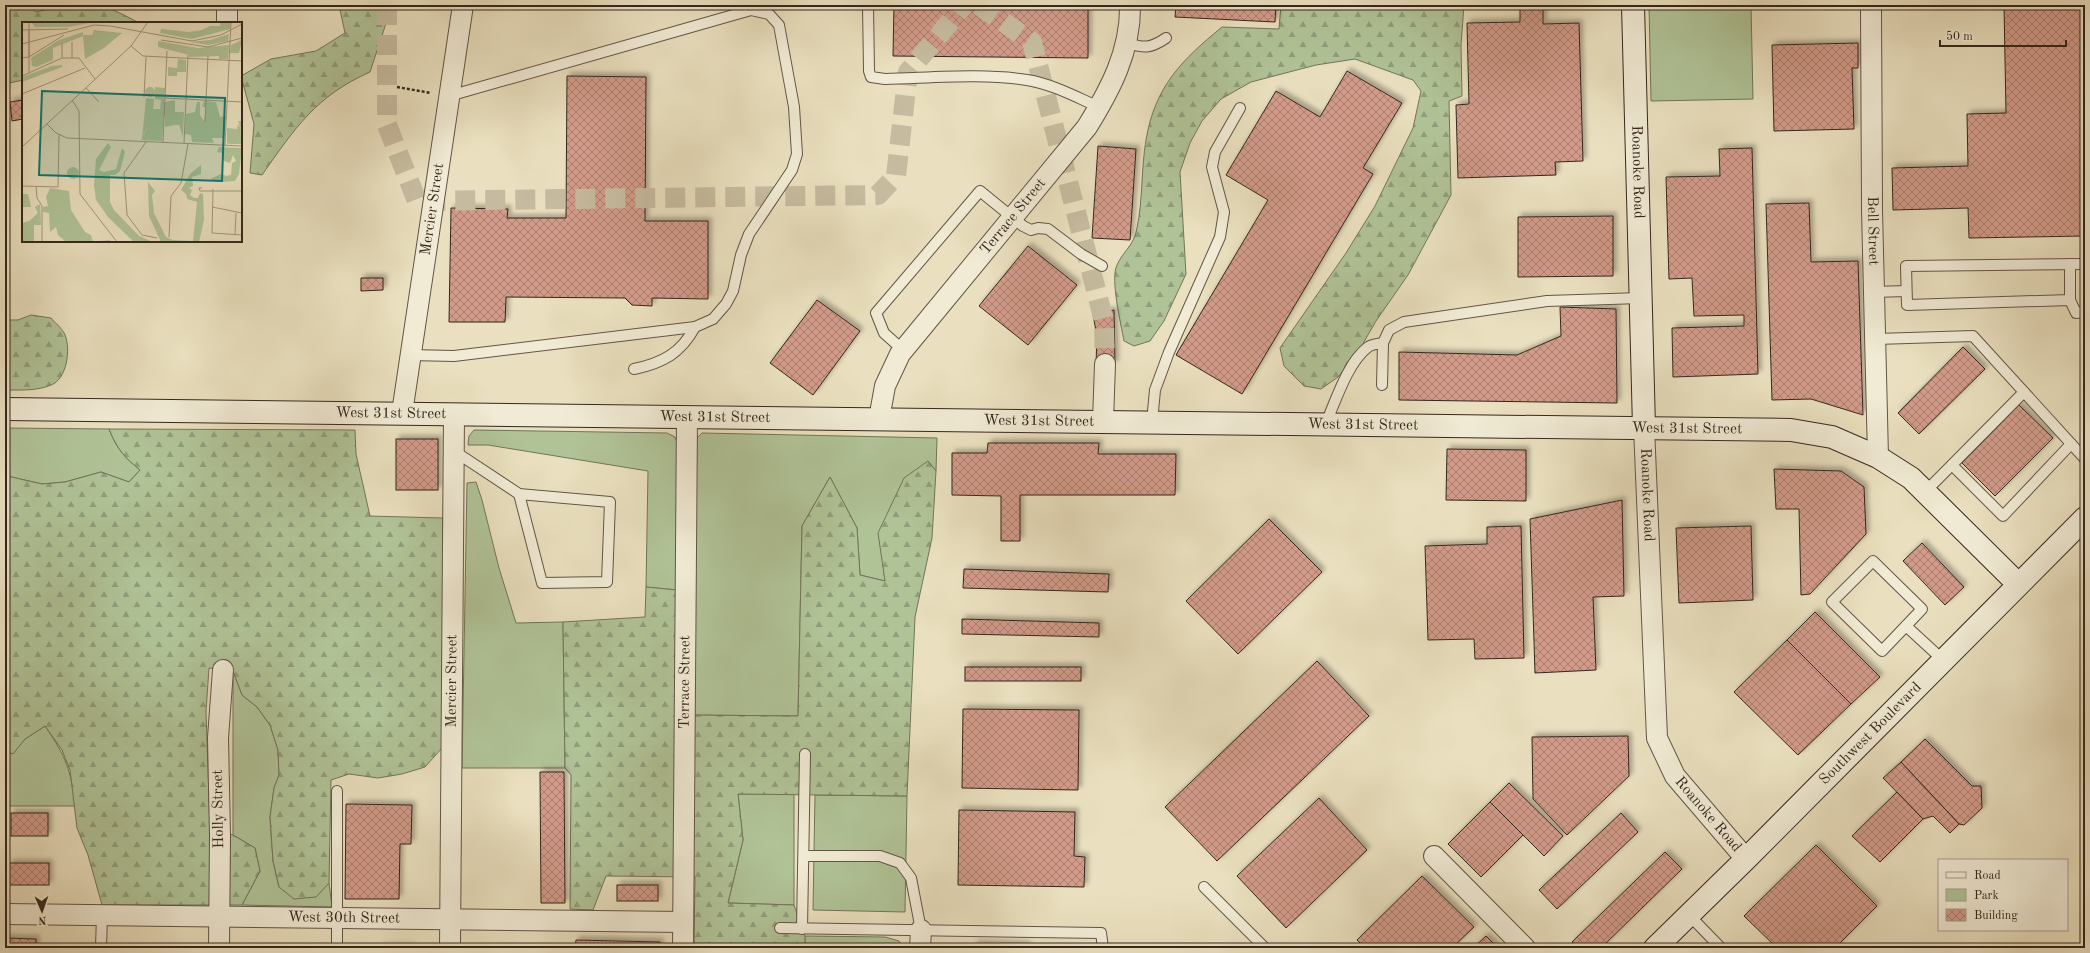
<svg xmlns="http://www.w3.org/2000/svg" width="2090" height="953" viewBox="0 0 2090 953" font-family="'Old Standard TT',serif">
<defs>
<pattern id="forest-firs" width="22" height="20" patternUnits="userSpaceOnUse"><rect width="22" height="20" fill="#b0c397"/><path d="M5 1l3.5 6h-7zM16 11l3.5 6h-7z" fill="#909e7b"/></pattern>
<pattern id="building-cross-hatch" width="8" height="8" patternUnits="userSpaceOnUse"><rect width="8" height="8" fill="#d29b89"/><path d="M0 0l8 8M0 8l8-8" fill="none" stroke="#ab7e6f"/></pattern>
<filter id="shadow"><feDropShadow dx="3.5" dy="-3.5" stdDeviation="2" flood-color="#0004"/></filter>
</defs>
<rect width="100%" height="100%" fill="#eae0bf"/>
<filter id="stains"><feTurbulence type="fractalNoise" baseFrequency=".005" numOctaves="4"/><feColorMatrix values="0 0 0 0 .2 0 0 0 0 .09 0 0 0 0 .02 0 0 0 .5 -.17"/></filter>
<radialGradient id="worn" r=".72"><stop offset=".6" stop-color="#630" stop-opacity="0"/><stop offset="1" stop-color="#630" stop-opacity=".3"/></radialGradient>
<g fill="#b0c397" stroke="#72755a">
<polygon points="1649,5 1751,5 1753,99 1651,101"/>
<path d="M 5,428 L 109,429 C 117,449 124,457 140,470 L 129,482 L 101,472 L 65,482 L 42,484 L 7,476 L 5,477 Z"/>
<polygon points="474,430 667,433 675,437 679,448 677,590 646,587 648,471 488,445 468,445 469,436"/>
<polygon points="702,433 937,438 936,471 928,461 879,533 885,581 860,575 857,528 830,477 802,526 798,716 691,715 694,441"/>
<polygon points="476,482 482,500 499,568 516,623 563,622 565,768 462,768 467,483"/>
<polygon points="233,671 242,695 257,707 270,725 278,750 279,775 274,788 270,817 273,861 279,887 315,897 329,883 332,907 242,905 260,871 255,848 233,835"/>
<path d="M 45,726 C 67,758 70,769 76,806 L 5,806 L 5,751 L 13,753 L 25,739 Z"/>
<polygon points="738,794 794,794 794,905 728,903 743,840"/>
<polygon points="815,795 907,796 905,912 813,910"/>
<polygon points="805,936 885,937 899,941 904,948 805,948"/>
</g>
<g fill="url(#forest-firs)" stroke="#72755a">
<path d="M 5,5 L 29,5 L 36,12 C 59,6 87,0 111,9 C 120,13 130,18 139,23 L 23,23 L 23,80 L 5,84 Z"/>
<path d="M 339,5 L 392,5 L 370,72 C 316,96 295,128 262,175 L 250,173 L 254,124 L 241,76 L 271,59 L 316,51 L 345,33 Z"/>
<path d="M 1281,5 L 1464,5 L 1461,45 L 1462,96 L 1449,101 L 1451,195 L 1408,275 L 1376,321 L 1357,354 L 1338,377 L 1321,389 L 1304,386 L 1284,366 L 1280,348 L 1346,253 L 1375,206 L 1413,128 L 1421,91 L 1413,80 L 1355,59 L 1316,65 L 1251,82 L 1221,99 L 1202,121 L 1190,143 L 1180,172 L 1186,274 L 1164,321 L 1150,341 L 1134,346 L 1124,341 C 1121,324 1110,279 1117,265 C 1123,251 1134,246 1137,228 C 1143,199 1141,169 1146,140 C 1155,86 1182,60 1222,27 L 1279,29 Z"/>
<path d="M 31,315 L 51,318 C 55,323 63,329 65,335 C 71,349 67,379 51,385 C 37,391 21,390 5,390 L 5,320 L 18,320 Z"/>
<path d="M 109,429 L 355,430 L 356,454 L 370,516 L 443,518 L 442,748 L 425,767 L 402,774 L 378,778 L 349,774 L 331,780 L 329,883 L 316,897 L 294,899 L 279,887 L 273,861 L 270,817 L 274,788 L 279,775 L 278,750 L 270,725 L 257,707 L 242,695 L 233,671 L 209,668 L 206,711 L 210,828 L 233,835 L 255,848 L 260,871 L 242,905 L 102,905 L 88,855 L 77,828 L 70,770 L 62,750 L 45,726 L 25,739 L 13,754 L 5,751 L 5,477 L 7,476 L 42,484 L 65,482 L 101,472 L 129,482 L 140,470 C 124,457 117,449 109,429 Z"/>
<polygon points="928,461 936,471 932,538 915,617 907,796 738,794 743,840 728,903 794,905 805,936 805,948 694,948 695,877 606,876 593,910 570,909 571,775 565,768 563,622 645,617 646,587 677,590 691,715 798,716 802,526 830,477 857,528 860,575 885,581 878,533 904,478"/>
</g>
<g fill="url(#building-cross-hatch)" stroke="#35271d" filter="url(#shadow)">
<polygon points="894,5 1088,5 1088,58 893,56"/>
<polygon points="1176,5 1276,5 1275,22 1175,17"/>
<polygon points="1520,5 1543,5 1543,24 1579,23 1583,161 1555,162 1556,175 1458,178 1456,105 1469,104 1467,23 1520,22"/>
<polygon points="2004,5 2085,5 2085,236 1969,238 1968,208 1893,210 1892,168 1968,166 1967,114 2006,113"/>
<polygon points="1858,43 1858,68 1852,68 1854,129 1774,131 1772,45"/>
<polygon points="1347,71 1402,103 1363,168 1373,174 1242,394 1176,355 1268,200 1226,175 1276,91 1320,117"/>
<polygon points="567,76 646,77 645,221 708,221 708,299 652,298 652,306 632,305 625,298 506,297 505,322 449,322 451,208 508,209 507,218 566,218"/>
<polygon points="23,100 23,119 12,121 10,102"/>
<polygon points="1098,146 1136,149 1130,240 1092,238"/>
<polygon points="1752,148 1758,374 1673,377 1672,328 1744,326 1744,315 1694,316 1692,278 1669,279 1666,177 1720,176 1719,149"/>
<polygon points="1809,203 1811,262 1858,261 1863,415 1811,399 1772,400 1766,204"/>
<polygon points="1613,216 1613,276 1518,277 1518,217"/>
<polygon points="1028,246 1077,285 1028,345 979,306"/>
<polygon points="361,278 383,278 383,290 361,291"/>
<polygon points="817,300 860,331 813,395 770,363"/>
<polygon points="1560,307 1616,309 1617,403 1399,400 1399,352 1517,355 1561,336"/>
<polygon points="1114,310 1115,364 1096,364 1097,336 1093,315"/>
<polygon points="1963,347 1985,369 1919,434 1898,413"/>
<polygon points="2019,405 2053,438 1995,496 1962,463"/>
<rect x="396" y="439" width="42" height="51"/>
<polygon points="988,443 1099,443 1098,454 1176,454 1175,495 1020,495 1020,541 1001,541 1001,496 952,495 952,453 987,453"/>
<polygon points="1447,449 1526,450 1526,501 1446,500"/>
<polygon points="1774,469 1841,471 1864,487 1866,534 1810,594 1801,595 1799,509 1776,509"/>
<polygon points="1622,500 1624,596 1593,597 1596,670 1535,673 1530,519"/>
<polygon points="1269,519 1322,572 1238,654 1186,601"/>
<polygon points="1521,526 1524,658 1475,659 1474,639 1428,640 1425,546 1487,544 1487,527"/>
<polygon points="1751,526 1753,600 1679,603 1676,528"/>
<polygon points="1922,543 1964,587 1945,605 1903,561"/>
<polygon points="964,569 1109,574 1108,592 963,588"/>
<polygon points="1815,612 1880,677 1851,704 1787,640"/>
<polygon points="962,619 1099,623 1099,637 962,634"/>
<polygon points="1787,640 1851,704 1798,755 1734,692"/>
<polygon points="1317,661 1369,716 1217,861 1165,807"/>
<rect x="965" y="667" width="116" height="14"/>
<polygon points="963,709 1079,710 1078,790 962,788"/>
<polygon points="1628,736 1629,776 1567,835 1533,799 1532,737"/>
<polygon points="1925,739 1972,786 1981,786 1982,808 1964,825 1959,824 1901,762"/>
<polygon points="1901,762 1959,824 1950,833 1933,816 1923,819 1883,778"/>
<polygon points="540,772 564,772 565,903 541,903"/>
<polygon points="1509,783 1563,836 1544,856 1490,802"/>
<polygon points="1897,792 1923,819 1880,862 1852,836"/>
<polygon points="1319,798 1367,850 1286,928 1237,876"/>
<polygon points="1490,802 1523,835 1481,877 1448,844"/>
<polygon points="346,804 412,805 411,844 400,844 399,899 345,899"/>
<polygon points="959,810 1075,812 1074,856 1085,857 1084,887 958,885"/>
<rect x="11" y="813" width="37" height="23"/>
<polygon points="1621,813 1638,832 1557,909 1539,890"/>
<polygon points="1816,845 1877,906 1835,948 1777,948 1744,916"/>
<polygon points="1665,852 1682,869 1601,948 1578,948 1572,942"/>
<rect x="9" y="863" width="40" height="22"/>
<polygon points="1422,876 1474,927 1452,948 1365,948 1357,940"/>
<rect x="617" y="885" width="41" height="16"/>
<polygon points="1486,936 1498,948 1473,948"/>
<polygon points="5,938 36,939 36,948 5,948"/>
<polygon points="576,940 660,942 660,948 575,948"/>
<polygon points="974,944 1027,945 1027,948 974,948"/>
<rect x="381" y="947" width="30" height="1"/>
</g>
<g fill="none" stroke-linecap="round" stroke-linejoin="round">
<g stroke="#c6bb9f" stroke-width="20" stroke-dasharray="20 10" stroke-linecap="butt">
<polyline points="387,5 387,125 417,201 878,195 896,176 908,72 964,5"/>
<polyline points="979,5 1032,42 1104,321 1105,364"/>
</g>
<defs>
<g id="lane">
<path d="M 868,5 L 869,71 L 871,77 L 885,79 C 930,78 984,73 1027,80 C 1052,84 1076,97 1099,107"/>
<path d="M 1126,43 C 1144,48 1150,49 1166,38"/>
<polyline points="2070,264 2070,300"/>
<polyline points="2085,264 1906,266 1907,305 2070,300 2076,313 2085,312"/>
<polyline points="1874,292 1906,291"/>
<polyline points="1876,339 1973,336 2085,459"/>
<polyline points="903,350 884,333 876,313 980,191 1023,226 1031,230 1038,228 1048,229 1081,254 1102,266"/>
<polyline points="410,355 454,356 695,327 713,319 726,304 733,291 741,255 749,234 792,170 797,154 794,107 779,25 769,14 751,10 449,96"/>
<path d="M 634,369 C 663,363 681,353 695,327"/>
<polyline points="1382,385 1383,343 1389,330 1404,322 1547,301 1641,298"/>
<polyline points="1152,422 1155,390 1169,352 1220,237 1224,212 1212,167 1215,152 1240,108"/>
<path d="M 1326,423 C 1336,400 1348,362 1368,347 C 1372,344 1378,344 1383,343"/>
<polyline points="454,451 519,494 542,583 607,582 610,502 519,494"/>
<polyline points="1952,465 2003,516 2071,444"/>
<polyline points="1925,492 2024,392"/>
<polygon points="1873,561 1922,609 1882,651 1832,602"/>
<polyline points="1906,626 1943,660"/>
<polyline points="804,856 880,856 900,863 911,878 921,930"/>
<polyline points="1204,887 1265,948"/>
<polyline points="1689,915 1721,948"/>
<polyline points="780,928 1101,933 1103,948"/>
<polyline points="802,929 805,754"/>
<polyline points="101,948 102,915"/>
<polyline points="337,948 337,791"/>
</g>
<g id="street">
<polyline points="227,5 227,23"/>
<path id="s1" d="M 1871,5 L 1872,210 L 1878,457"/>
<path id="s2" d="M 402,413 L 463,5"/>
<path id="s3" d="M 879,419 L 885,386 L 900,354 L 1087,127 C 1110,90 1131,51 1130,5"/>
<polyline points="1103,421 1105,364"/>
<path id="s4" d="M 1644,427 L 1657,738 L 1675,776 L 1746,859"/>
<polyline points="1434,856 1525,948"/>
<path id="s5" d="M 5,914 L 683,922"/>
<polyline points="219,948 220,836 218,738 223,670"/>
<path id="s6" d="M 450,948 L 454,414"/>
<path id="s7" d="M 683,948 L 687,417"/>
<polyline points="920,948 921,930"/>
</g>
<g id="secondary">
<path id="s8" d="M 1633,5 L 1644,427"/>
<path id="s9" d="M 5,409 L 1791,430 L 1832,437 L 1878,457 L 1911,478 L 2018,584"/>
<path id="s10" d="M 1655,948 L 1746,859 L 2085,518"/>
</g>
</defs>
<use href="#lane" stroke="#625546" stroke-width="12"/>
<use href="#street" stroke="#625546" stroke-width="22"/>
<use href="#secondary" stroke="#35271d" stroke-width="24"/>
<polyline stroke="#35271d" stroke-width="2.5" stroke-dasharray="3 2" stroke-linecap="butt" points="397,87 431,93"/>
<use href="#lane" stroke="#f1ebd5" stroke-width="10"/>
<use href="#street" stroke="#f1ebd5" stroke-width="20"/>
<use href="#secondary" stroke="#f1ebd5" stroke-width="22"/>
</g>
<g text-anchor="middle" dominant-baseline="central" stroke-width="3.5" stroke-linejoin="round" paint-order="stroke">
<g font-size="15" fill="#35271d" stroke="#f1ebd5">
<text stroke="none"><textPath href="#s8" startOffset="167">Roanoke Road</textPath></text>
<text stroke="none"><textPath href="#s2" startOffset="206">Mercier Street</textPath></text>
<text stroke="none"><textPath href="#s3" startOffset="247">Terrace Street</textPath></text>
<text stroke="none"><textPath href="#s1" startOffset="226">Bell Street</textPath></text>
<text stroke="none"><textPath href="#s9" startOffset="386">West 31st Street</textPath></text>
<text stroke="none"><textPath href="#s9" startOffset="710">West 31st Street</textPath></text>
<text stroke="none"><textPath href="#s9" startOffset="1034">West 31st Street</textPath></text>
<text stroke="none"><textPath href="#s9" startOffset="1358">West 31st Street</textPath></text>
<text stroke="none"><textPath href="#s9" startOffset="1682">West 31st Street</textPath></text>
<text stroke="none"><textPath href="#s4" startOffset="68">Roanoke Road</textPath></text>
<text stroke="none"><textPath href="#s6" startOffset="267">Mercier Street</textPath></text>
<text stroke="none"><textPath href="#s7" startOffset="266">Terrace Street</textPath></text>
<text stroke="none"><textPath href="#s10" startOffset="304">Southwest Boulevard</textPath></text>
<text transform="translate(219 809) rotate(-91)">Holly Street</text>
<text stroke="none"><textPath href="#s4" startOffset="404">Roanoke Road</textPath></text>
<text stroke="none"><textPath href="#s5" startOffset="339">West 30th Street</textPath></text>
</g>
</g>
<g transform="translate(22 22)">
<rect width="220" height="220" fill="#eae0bf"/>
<path d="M 9,0 L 73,0 L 46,5 L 13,5 ZM 198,0 L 208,0 L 208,7 L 170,17 L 138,11 L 139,7 L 167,10 L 180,8 L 188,4 L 198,4 ZM 72,8 L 100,11 L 82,26 L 63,37 L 61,14 L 31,26 L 31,38 L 14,45 L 10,44 L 9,36 L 37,18 L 61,10 L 61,13 L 70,13 ZM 207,12 L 206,19 L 186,23 L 167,20 L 188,18 ZM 220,18 L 217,31 L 208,31 L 209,23 ZM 136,19 L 176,26 L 207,23 L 206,37 L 197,37 L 197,34 L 167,35 L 167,33 L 136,25 ZM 156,37 L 164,38 L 164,50 L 155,50 L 155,54 L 146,54 L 146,45 L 155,46 ZM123 70a5 5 0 1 1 10 0a5 5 0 1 1-10 0ZM 124,76 L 132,77 L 131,87 L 123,87 ZM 153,90 L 162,90 L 161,115 L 157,103 L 153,103 ZM 132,94 L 142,94 L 140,119 L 119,118 ZM 216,102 L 219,107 L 218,116 L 205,122 L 205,106 L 215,107 ZM45 151a6 6 0 1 1 12 0a6 6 0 1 1-12 0Z" fill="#b0c397"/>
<path d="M 40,43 L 40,45 L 0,60 L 0,55 L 30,44 ZM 133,65 L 143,66 L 142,80 L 153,78 L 153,103 L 143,105 L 143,94 L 133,94 L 131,110 L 129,115 L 125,106 L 120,116 L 123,87 L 138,87 L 139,78 L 133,77 ZM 182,79 L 194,80 L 198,95 L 204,94 L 202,116 L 190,116 L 192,121 L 170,120 L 169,113 L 163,112 L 164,92 L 173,90 L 175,80 L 178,80 L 178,93 L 182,99 L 184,86 L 180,84 ZM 216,99 L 220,99 L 220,122 L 207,122 L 207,119 L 218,116 L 219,107 ZM 86,121 L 89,125 L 77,148 L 82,150 L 94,147 L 100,126 L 103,130 L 98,149 L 93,153 L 88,153 L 88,180 L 92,188 L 117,214 L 131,220 L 112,220 L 86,195 L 74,178 L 72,163 L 74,137 ZM 197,125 L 220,126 L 217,152 L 213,159 L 200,160 L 188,157 L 199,152 L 204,154 L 209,153 L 210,141 L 214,139 L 211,133 L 208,141 L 202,139 L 201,131 L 195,130 ZM 179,143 L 179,152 L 170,155 L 171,164 L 167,166 L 170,168 L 168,173 L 172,176 L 176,176 L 178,171 L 181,172 L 182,198 L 177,220 L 139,220 L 127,194 L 126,160 L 133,169 L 130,173 L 132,191 L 144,215 L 151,218 L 171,219 L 175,180 L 165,177 L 164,172 L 159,168 L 168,152 ZM 28,166 L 47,169 L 49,188 L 63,210 L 69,213 L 71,220 L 44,220 L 36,213 L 34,205 L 28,210 L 27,191 L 21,190 L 21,185 L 26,184 L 24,175 ZM 0,172 L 6,172 L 9,185 L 0,185 ZM 18,182 L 19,203 L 12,203 L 12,220 L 0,220 L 0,201 L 7,199 L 16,191 L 13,185 Z" fill="#b0c397"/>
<path fill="none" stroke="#a2967e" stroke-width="1" d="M 7,0 L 7,50M 7,7 L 7,35M 0,8 L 46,7M 139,18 L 186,25 L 220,16M 50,20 L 50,36M 40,21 L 40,36M 0,22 L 72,3 L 88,4 L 170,19 L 199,13 L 220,2M 109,24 L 121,34 L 220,39M 0,36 L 7,35 L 42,13M 0,54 L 40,36 L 57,36 L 73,57M 64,66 L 77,80M 0,72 L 63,46M 122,75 L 124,35M 143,76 L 220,80M 50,78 L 57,89 L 58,172 L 95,220M 183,100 L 186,34M 25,102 L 34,111 L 45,116 L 220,124M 124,120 L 102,151 L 105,193 L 120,213 L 135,216M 141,120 L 145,29M 162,121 L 166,33M 203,123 L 209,0M 0,125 L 109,24 L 126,0M 0,164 L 36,165 L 37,113M 14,164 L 15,176 L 20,184 L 20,220M 180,166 L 177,166 L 178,169 L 220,169M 191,167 L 190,211 L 220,213M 190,185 L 220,191M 213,213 L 214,191M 147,215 L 149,174 L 159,161 L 166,122M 66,220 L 88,219"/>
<path fill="#0f766e" fill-opacity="0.15" stroke="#0f766e" stroke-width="2" d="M 20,69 L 203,76 L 200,159 L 17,153 Z"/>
<rect width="220" height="220" fill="none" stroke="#35271d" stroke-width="2"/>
</g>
<rect width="2090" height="953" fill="none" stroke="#eae0bf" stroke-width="20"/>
<rect x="6" y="6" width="2078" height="941" fill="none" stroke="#35271d" stroke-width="2"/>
<rect x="10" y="10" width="2070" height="933" fill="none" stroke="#35271d"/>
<rect x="1938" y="859" width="130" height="72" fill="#f1ebd5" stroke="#a69d8b"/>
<rect x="1946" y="872" width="20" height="6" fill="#f1ebd5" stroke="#a69d8b"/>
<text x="1974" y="879" font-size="12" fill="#35271d">Road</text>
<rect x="1946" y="889" width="20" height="12" fill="#b0c397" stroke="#a69d8b"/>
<text x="1974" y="899" font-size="12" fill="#35271d">Park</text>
<rect x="1946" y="909" width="20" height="12" fill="url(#building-cross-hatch)" stroke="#a69d8b"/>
<text x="1974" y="919" font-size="12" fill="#35271d">Building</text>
<g transform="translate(42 911) rotate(178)" stroke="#f1ebd5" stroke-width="3" paint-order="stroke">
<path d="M0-3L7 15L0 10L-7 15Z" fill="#35271d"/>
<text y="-6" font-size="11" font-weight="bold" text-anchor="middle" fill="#35271d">N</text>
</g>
<path d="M1940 40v6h126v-6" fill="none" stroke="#35271d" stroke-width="2"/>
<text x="1946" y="40" font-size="12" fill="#35271d" stroke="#f1ebd5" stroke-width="3" paint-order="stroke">50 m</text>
<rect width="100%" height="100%" filter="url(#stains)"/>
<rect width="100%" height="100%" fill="url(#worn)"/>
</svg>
